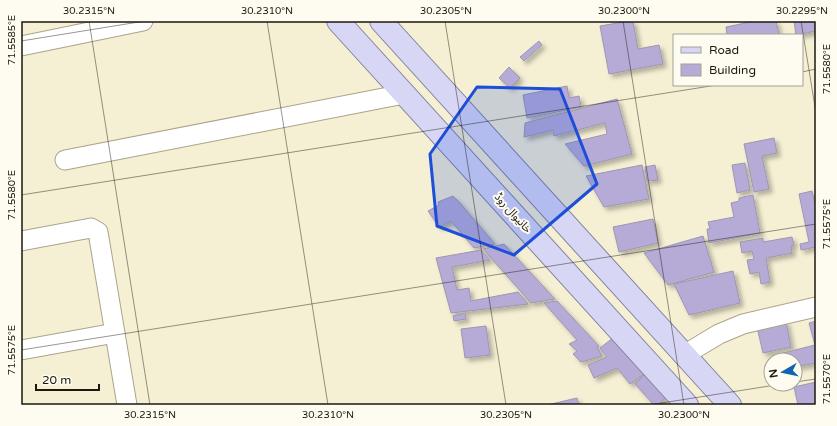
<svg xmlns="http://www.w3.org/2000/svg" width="837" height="426" viewBox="0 0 837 426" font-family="'Varela Round','Noto Sans Arabic',sans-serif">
<defs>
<filter id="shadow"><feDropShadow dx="3.5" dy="3.5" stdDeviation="2" flood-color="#0004"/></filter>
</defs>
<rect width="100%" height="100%" fill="#f5efd4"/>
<g fill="#b6aad6" stroke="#9d97b0" filter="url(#shadow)">
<polygon points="629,21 633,21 638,49 659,45 663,64 609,74 600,26"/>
<polygon points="755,21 776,21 779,35 727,35 726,27"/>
<polygon points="794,21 816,21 816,31 796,35"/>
<polygon points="539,41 542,45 524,61 520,57"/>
<polygon points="509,67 520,78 510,88 499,78"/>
<polygon points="567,86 569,98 579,96 581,107 527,118 523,95"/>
<polygon points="617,99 632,154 584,166 565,144 607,134 605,123 554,136 553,130 524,137 525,123"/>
<polygon points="774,138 777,153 762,156 769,189 754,192 744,144"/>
<polygon points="745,163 750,190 737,193 732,165"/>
<polygon points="642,165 649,199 604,207 586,176"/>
<polygon points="655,165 658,180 647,181 645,167"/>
<polygon points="812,191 816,208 816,247 801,250 800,244 809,242 799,194"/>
<polygon points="753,195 760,233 709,243 707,229 710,229 708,222 734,217 731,203 739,201 739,198"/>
<polygon points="453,196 460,203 495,244 474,248 451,221 439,227 428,211 439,205 438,202"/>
<polygon points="653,219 658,243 619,252 613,227"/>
<polygon points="703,236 714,272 668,285 644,253"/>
<polygon points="792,237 794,245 791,246 792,253 766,258 770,282 761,284 759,272 750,274 747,260 754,259 752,251 742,253 740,242 763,238 763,242"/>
<polygon points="504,244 555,299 531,303 483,249"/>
<polygon points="481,250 490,260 452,267 457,290 469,288 471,301 518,292 528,304 451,313 436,258"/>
<polygon points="733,271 740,303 689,315 674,284"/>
<polygon points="557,301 599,346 597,347 602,356 581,362 573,354 577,351 569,344 577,340 544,303"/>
<polygon points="465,313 466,319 454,321 453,316"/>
<polygon points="786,321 791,347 763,353 757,327"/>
<polygon points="816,321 816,363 795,367 795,360 781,360 785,359 783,353 815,345 809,323"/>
<polygon points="486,326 490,355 465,358 461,329"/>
<polygon points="614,337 644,374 630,384 617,368 594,378 588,365 607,357 600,348"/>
<polygon points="645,374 666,397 658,405 654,405 635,384"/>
<polygon points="816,382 816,405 798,405 794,387"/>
<polygon points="577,398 579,405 547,405"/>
</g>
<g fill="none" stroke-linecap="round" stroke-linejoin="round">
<defs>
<g id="street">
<polyline points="21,46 143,21"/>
<polyline points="65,160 404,94"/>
<polyline points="21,241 91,228 98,232 127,405"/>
<polyline points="21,350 115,333"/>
<polyline points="684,355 719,334 743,324 816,307"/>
</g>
<g id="primary">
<polyline points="338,21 687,405"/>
<polyline points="381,21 730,405"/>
</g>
</defs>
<use href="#street" stroke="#aba48b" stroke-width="21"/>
<use href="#primary" stroke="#8483a0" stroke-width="24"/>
<use href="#street" stroke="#fff" stroke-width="19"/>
<use href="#primary" stroke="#d7d7f5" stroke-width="22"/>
</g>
<path fill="#1d4ed8" fill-opacity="0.2" stroke="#1d4ed8" stroke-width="3" stroke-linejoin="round" d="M 477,87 L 560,89 L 597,184 L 514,255 L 437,226 L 430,154 Z"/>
<path fill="none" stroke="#1b180f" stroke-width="1" stroke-opacity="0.45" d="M 89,21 L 150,405M 267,21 L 328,405M 445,21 L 506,405M 623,21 L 684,405M 801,21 L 816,113M 21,41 L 145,21M 802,72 L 816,69M 21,195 L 717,85M 21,350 L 816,224M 795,382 L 816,379M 649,405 L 782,384"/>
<g text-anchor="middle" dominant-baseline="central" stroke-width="4" stroke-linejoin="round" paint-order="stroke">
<g font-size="11" fill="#1b180f" stroke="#fefcf1">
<text transform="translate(513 213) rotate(48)">خانیوال روڈ</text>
</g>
</g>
<rect width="837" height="426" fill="none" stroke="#fefcf1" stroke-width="44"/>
<rect x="673" y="34" width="130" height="52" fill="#fefcf1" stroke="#a3a197"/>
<rect x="681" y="47" width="20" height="6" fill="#d7d7f5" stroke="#a3a197"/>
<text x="709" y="54" font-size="12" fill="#1b180f">Road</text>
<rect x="681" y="64" width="20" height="12" fill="#b6aad6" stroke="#a3a197"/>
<text x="709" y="74" font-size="12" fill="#1b180f">Building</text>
<g transform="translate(783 372) rotate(261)"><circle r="19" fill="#fefcf1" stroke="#a3a197"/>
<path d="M0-3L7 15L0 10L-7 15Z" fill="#1264b2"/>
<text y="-6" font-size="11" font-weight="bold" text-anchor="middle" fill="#1b180f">N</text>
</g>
<path d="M36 384v6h63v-6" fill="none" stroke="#1b180f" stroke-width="2"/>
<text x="42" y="384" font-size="12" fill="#1b180f" stroke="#fefcf1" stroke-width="3" paint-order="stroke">20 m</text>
<rect x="22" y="22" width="793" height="382" fill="none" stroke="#1b180f" stroke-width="1.5"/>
<g font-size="10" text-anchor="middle" fill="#1b180f">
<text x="89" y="14">30.2315°N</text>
<text x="267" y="14">30.2310°N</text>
<text x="446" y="14">30.2305°N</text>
<text x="624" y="14">30.2300°N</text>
<text x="802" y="14">30.2295°N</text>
<text transform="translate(11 40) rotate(-90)" y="4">71.5585°E</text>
<text transform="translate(826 69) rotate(-90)" y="4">71.5580°E</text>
<text transform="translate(11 195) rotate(-90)" y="4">71.5580°E</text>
<text transform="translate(826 224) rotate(-90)" y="4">71.5575°E</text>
<text transform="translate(11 350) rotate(-90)" y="4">71.5575°E</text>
<text transform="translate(826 379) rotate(-90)" y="4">71.5570°E</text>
<text x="150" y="418">30.2315°N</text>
<text x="328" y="418">30.2310°N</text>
<text x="506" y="418">30.2305°N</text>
<text x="684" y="418">30.2300°N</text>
</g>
</svg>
